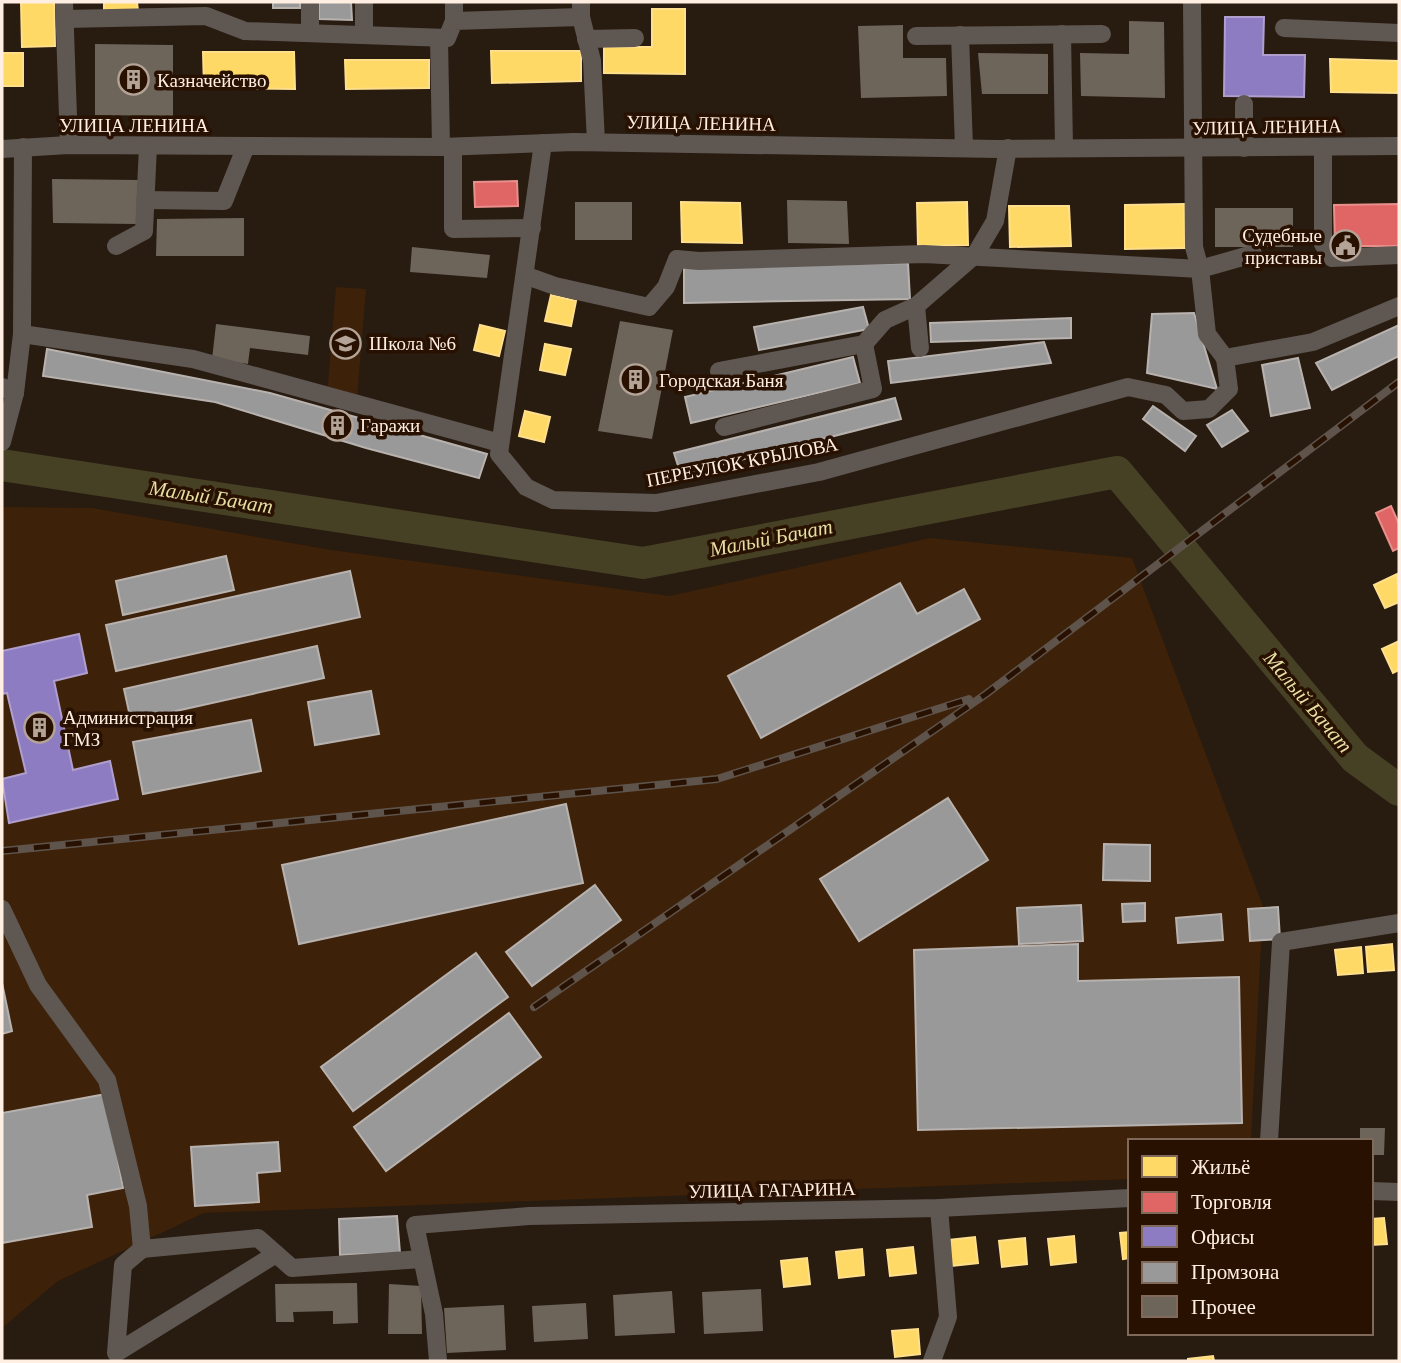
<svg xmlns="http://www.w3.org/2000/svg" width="1401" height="1363" viewBox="0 0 1401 1363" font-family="'Times New Roman',serif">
<rect width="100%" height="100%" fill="#281b10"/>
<g fill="#3d2109">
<polygon points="336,287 366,289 357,398 327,396"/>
<polygon points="2,507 92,508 331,550 670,596 930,538 1132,558 1263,906 1251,1141 1130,1141 1130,1179 204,1213 58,1281 2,1328"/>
</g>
<g fill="#ffd966" stroke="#ffdf8b" stroke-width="2">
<polygon points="21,2 54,2 55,46 22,47"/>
<polygon points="104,2 137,2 138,11 104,11"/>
<polygon points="652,9 685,9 685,74 604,73 604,47 652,47"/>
<polygon points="491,51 581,51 581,81 492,83"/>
<polygon points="203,52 294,52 295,89 204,88"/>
<rect x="2" y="53" width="21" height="33"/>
<polygon points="1330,59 1399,61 1399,93 1331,92"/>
<polygon points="345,60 429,60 429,88 346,89"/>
<polygon points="681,202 740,203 742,243 682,242"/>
<polygon points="967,202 968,245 918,246 917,203"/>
<polygon points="1184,204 1185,248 1125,249 1125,205"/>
<polygon points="1009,206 1069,206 1071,246 1010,247"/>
<polygon points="551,295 576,301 571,326 545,321"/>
<polygon points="480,325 505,331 499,356 474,350"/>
<polygon points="545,344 571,349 565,375 540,370"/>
<polygon points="525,411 550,417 544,442 519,436"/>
<polygon points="1397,574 1399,602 1385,608 1374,585"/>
<polygon points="1399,641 1399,670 1393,673 1382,649"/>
<polygon points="1392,944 1394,970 1368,972 1366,947"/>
<polygon points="1361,947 1363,973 1338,975 1335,950"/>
<polygon points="1384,1218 1387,1244 1371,1245 1371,1219"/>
<polygon points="1130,1232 1130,1258 1123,1259 1120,1233"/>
<polygon points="1074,1236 1076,1262 1051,1265 1048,1239"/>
<polygon points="975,1237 978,1263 952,1266 949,1240"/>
<polygon points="1025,1238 1027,1264 1002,1267 999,1241"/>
<polygon points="913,1247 916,1273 890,1276 887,1250"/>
<polygon points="862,1249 864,1275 839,1278 836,1252"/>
<polygon points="807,1258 810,1284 784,1287 781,1261"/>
<polygon points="918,1329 920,1354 895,1357 892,1331"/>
<polygon points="1213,1356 1214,1361 1188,1361 1188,1359"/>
</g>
<g fill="#e06666" stroke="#e98f8b" stroke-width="2">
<polygon points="517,181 518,206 475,207 474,182"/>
<polygon points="1399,204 1399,246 1335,246 1334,205"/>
<polygon points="1391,506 1399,524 1399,548 1393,551 1376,513"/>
</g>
<g fill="#8e7cc3" stroke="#b09ecc" stroke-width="2">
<polygon points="1225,17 1264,17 1263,55 1305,55 1304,97 1224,96"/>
<polygon points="79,634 87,673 54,681 73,770 110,761 118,799 9,823 2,779 26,773 7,693 2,694 2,651"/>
</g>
<g fill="#999" stroke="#b8b2af" stroke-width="2">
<rect x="273" y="2" width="27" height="6"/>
<polygon points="319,2 351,2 352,20 319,19"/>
<polygon points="908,263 910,299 684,303 684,268"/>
<polygon points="863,307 869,329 759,350 754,327"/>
<polygon points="1194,313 1217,389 1147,373 1152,314"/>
<polygon points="1071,318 1071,338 931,342 930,323"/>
<polygon points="1399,325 1399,356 1332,390 1316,363"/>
<polygon points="1044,342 1051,363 891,383 888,361"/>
<polygon points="47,349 270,393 487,454 479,478 366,448 215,402 43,376"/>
<polygon points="853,357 860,383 691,423 685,397"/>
<polygon points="1298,358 1310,408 1271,416 1262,365"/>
<polygon points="895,398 901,419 681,475 674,453"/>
<polygon points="1153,406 1196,436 1185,451 1143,419"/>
<polygon points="1232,410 1248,431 1222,447 1207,425"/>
<polygon points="226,556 234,590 123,615 116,581"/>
<polygon points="350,571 360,617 116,671 106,625"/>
<polygon points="900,583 917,614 964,589 980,619 761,738 728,676"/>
<polygon points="317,646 324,678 131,721 124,689"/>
<polygon points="371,691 379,734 315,745 308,702"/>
<polygon points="251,720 261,771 143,794 133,742"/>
<polygon points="948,798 988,860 859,941 820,879"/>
<polygon points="566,804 583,883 299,944 282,865"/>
<polygon points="1104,844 1150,845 1150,881 1103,880"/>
<polygon points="595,885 621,920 532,986 506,952"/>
<polygon points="1145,903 1145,921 1123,922 1122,904"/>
<polygon points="1081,905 1083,941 1019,944 1017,908"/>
<polygon points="1278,907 1280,939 1250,941 1248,909"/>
<polygon points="1221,914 1223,940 1178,943 1176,918"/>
<polygon points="1078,944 1078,981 1239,977 1242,1123 918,1130 914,950"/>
<polygon points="476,953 508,997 353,1111 321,1067"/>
<polygon points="2,983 12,1031 2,1034"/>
<polygon points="509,1013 541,1057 386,1171 354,1127"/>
<polygon points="106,1094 123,1188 87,1195 92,1227 2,1243 2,1113"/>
<polygon points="278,1142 280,1171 257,1173 259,1202 195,1206 191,1147"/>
<polygon points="397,1216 400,1253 340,1255 339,1219"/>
</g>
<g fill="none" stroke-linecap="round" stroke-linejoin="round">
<polyline stroke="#464024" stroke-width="32" points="2,465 643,563 1117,472 1355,758 1399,790"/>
</g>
<g fill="#6e655a">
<polygon points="1129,21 1164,22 1165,98 1081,96 1080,53 1129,54"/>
<polygon points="903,25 903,58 946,58 947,96 861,98 858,26"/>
<polygon points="95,44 173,45 173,116 95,115"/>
<polygon points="978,53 1048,54 1048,94 982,94"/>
<polygon points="52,179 138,180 137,224 53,223"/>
<polygon points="787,200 847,201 849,244 788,243"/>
<rect x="575" y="202" width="57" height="38"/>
<rect x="1215" y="208" width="78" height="39"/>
<polygon points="244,218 244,256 156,256 157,219"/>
<polygon points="412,247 490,255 487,278 410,272"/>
<polygon points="620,321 673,330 652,439 598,431"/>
<polygon points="216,324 310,336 308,355 250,348 248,364 212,359"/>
<polygon points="1360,1128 1385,1128 1384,1155 1371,1155 1371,1141 1360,1141"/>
<polygon points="357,1283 358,1323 333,1324 333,1311 293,1312 294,1322 276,1322 275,1284"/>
<polygon points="389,1284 421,1286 422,1334 388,1334"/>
<polygon points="761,1289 763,1331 704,1334 702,1292"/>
<polygon points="672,1291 675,1333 615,1336 613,1295"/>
<polygon points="586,1303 588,1339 534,1342 532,1306"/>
<polygon points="504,1305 506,1350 447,1353 444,1308"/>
</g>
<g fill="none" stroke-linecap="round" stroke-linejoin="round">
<g stroke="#5f5752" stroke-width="18">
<polyline points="64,2 69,145"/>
<polyline points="364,2 364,35"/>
<polyline points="454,2 454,21"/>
<polyline points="581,2 581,17 592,61 596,142"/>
<polyline points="1192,2 1194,247 1200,269 1207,334 1225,358 1313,342 1399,306"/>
<polyline points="65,19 206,16 245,31 447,38 454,21 581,17"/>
<polyline points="1284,28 1399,33"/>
<polyline points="310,33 310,2"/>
<polyline points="1062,34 1064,147"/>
<polyline points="960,35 964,147"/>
<polyline points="916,36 1102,34"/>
<polyline points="439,38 441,147"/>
<polyline points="586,39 635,38"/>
<polyline points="1244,104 1244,148"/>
<polyline points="543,143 499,454 526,487 553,500 656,503 819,472 1128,387 1166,395 1183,411 1209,409 1229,389 1225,358"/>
<polyline points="453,147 453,229 532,228"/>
<polyline points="1323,147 1323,244 1332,258 1399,255"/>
<polyline points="2,149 69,145 441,147 573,142 998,149 1399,146"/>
<polyline points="145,200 224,201 246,146"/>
<polyline points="116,246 144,231 148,146"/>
<polyline points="527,276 555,286 649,307 666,287 677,259 699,261 924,254 1200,269 1253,254"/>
<polyline points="916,306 920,348"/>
<polyline points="22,334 193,359 500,443"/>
<polyline points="719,371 864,344 885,320 916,306 975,255 995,221 1008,148"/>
<polyline points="2,387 15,393 22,334 23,147"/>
<polyline points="724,427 873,389 864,344"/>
<polyline points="2,442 15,393"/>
<polyline points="2,909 38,985 107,1080 138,1206 142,1249 258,1238 292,1268 422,1259"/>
<polyline points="1269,1141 1281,942 1399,923"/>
<polyline points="1371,1191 1399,1192"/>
<polyline points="142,1249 123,1265 116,1353 276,1254"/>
<polyline points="438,1361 434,1314 415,1225 529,1216 939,1208 1130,1198"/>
<polyline points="932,1361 948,1317 939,1208"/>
</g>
<defs>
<g id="rail">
<polyline points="2,851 717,779 969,699"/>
<polyline points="534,1007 986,694 1399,382"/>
</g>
</defs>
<use href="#rail" stroke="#5e544c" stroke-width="8"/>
<use href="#rail" stroke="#281100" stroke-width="5" stroke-dasharray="16" stroke-linecap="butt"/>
</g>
<defs>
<symbol id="building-ring" viewBox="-11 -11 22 22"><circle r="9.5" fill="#281100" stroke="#b4a498" stroke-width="1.5"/><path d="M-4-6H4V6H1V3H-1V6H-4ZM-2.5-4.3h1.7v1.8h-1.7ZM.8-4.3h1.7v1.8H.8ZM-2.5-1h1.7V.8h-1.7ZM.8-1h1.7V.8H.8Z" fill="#b4a498"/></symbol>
<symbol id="civic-ring" viewBox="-11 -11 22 22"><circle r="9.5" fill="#281100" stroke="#b4a498" stroke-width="1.5"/><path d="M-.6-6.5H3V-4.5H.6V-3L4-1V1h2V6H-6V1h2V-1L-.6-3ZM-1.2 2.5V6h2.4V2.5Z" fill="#b4a498"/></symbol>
<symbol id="school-ring" viewBox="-11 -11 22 22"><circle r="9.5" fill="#281100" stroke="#b4a498" stroke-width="1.5"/><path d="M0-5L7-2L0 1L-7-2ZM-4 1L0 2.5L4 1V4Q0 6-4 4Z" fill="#b4a498"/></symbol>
</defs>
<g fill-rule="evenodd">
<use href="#building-ring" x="116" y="62" width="35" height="35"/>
<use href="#civic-ring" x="1328" y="228" width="35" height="35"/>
<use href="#school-ring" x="328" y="326" width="35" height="35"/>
<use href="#building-ring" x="618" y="362" width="35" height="35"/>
<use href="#building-ring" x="320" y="408" width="35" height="35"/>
<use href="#building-ring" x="22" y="710" width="35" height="35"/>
</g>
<g text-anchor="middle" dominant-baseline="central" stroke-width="7" stroke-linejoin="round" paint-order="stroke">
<g font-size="19" fill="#ffeee2" stroke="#281100" text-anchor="start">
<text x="157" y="80">Казначейство</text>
<text x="1322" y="235" text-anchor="end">Судебные<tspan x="1322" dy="22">приставы</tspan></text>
<text x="369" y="343">Школа №6</text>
<text x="659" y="380">Городская Баня</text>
<text x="360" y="425">Гаражи</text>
<text x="63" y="717">Администрация<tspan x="63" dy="22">ГМЗ</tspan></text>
</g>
<g font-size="19" fill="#ffeee2" stroke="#281100">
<text transform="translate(701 123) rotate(1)">УЛИЦА ЛЕНИНА</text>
<text x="134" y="125">УЛИЦА ЛЕНИНА</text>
<text transform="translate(1267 127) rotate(-1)">УЛИЦА ЛЕНИНА</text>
<text transform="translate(742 462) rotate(-11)">ПЕРЕУЛОК КРЫЛОВА</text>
<text transform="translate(772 1190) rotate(-1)">УЛИЦА ГАГАРИНА</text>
</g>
<g font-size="21" font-style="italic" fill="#e6dea2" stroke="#281100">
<text transform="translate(211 497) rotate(9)">Малый Бачат</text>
<text transform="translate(771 538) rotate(-11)">Малый Бачат</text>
<text transform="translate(1308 702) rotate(50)">Малый Бачат</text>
</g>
</g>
<rect width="1401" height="1363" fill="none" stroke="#ffeee2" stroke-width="7"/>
<rect x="1128" y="1139" width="245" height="196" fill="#281100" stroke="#7e695a" stroke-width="2"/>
<rect x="1142" y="1156" width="35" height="21" fill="#ffd966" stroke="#7e695a" stroke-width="2"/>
<text x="1191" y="1174" font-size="21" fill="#ffeee2">Жильё</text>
<rect x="1142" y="1192" width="35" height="21" fill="#e06666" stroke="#7e695a" stroke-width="2"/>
<text x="1191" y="1209" font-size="21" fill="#ffeee2">Торговля</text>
<rect x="1142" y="1226" width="35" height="21" fill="#8e7cc3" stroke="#7e695a" stroke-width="2"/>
<text x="1191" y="1244" font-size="21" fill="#ffeee2">Офисы</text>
<rect x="1142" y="1262" width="35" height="21" fill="#999999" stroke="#7e695a" stroke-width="2"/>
<text x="1191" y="1279" font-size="21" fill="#ffeee2">Промзона</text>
<rect x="1142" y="1296" width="35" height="21" fill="#6e655a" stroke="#7e695a" stroke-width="2"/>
<text x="1191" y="1314" font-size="21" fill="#ffeee2">Прочее</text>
</svg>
